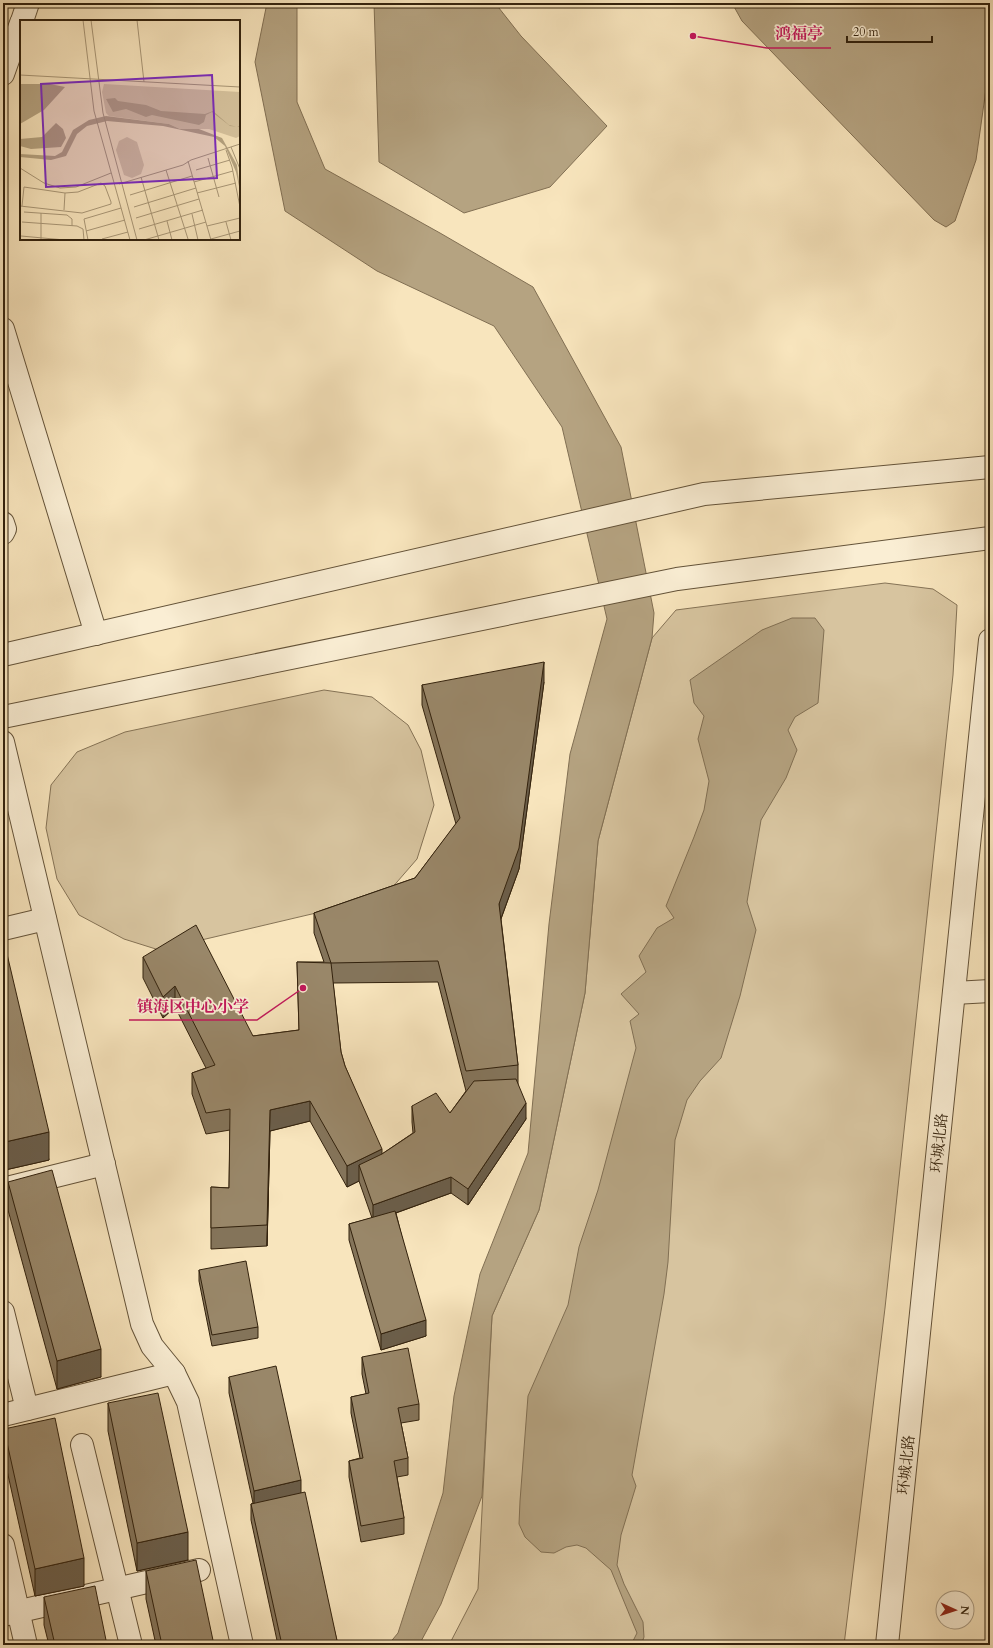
<svg xmlns="http://www.w3.org/2000/svg" width="993" height="1648" viewBox="0 0 993 1648" font-family="Cardo,'Noto Serif SC',serif">
<rect width="100%" height="100%" fill="#f8e5bd"/>
<filter id="stains"><feTurbulence type="fractalNoise" baseFrequency=".005" numOctaves="4"/><feColorMatrix values="0 0 0 0 .2 0 0 0 0 .09 0 0 0 0 .02 0 0 0 .5 -.17"/></filter>
<radialGradient id="worn" r=".72"><stop offset=".6" stop-color="#630" stop-opacity="0"/><stop offset="1" stop-color="#630" stop-opacity=".3"/></radialGradient>
<g fill="#d7c49f" stroke="#857356">
<polygon points="885,583 933,589 957,605 953,675 885,1308 844,1645 449,1645 478,1589 492,1316 539,1210 585,993 598,841 652,638 676,610"/>
<polygon points="324,690 372,697 408,725 421,750 434,805 417,859 384,897 159,950 124,939 79,915 57,879 46,828 51,785 77,752 125,732"/>
</g>
<g fill="#b5a381" stroke="#816f53">
<polygon points="267,3 297,3 297,102 325,169 440,233 533,287 621,447 654,613 652,638 598,841 585,993 539,1210 492,1316 482,1496 441,1604 419,1645 388,1645 398,1633 443,1493 454,1396 480,1274 528,1153 549,924 570,754 607,619 562,427 494,326 377,271 285,211 255,62"/>
<polygon points="374,3 495,3 521,36 607,126 550,187 464,213 379,162"/>
<polygon points="732,3 990,3 990,36 986,89 976,160 955,221 946,227 934,220 742,21"/>
<polygon points="792,618 815,618 824,630 818,703 795,717 788,730 797,750 786,778 761,820 747,902 756,930 740,996 721,1058 700,1081 687,1100 675,1140 668,1262 664,1294 632,1475 636,1486 621,1535 617,1565 624,1584 643,1622 644,1637 641,1645 631,1645 637,1633 611,1570 586,1548 577,1545 566,1547 554,1553 541,1552 525,1537 519,1524 520,1501 528,1396 568,1305 579,1247 598,1190 636,1048 630,1021 639,1014 621,994 646,972 639,956 657,928 674,918 666,906 694,837 704,810 709,781 698,739 704,716 694,703 690,680 762,630"/>
</g>
<g fill="none" stroke-linecap="round" stroke-linejoin="round">
<defs>
<g id="minor">
<polyline points="22,21 28,3"/>
<polyline points="3,74 21,23"/>
<polyline points="3,329 96,634"/>
<polyline points="3,523 5,529 3,533"/>
<polyline points="3,655 704,494 990,467"/>
<polyline points="3,717 677,579 990,538"/>
<polyline points="3,742 142,1324 152,1346 174,1373 188,1402 242,1645"/>
<polyline points="3,929 45,919"/>
<polyline points="954,993 990,991"/>
<polyline points="3,1189 104,1164"/>
<polyline points="3,1312 27,1409"/>
<polyline points="3,1415 174,1373"/>
<polyline points="82,1445 131,1645"/>
<polyline points="3,1545 26,1645"/>
<polyline points="3,1615 199,1570"/>
<polyline points="887,1645 990,640"/>
</g>
</defs>
<use href="#minor" stroke="#645339" stroke-width="24"/>
<use href="#minor" stroke="#faeed4" stroke-width="22"/>
</g>
<g fill="#84745a" stroke="#33220d" fill-rule="evenodd">
<path d="M 544,682 L 519,869 L 501,919 L 518,1065 L 518,1085 L 526,1119 L 468,1205 L 451,1193 L 396,1213 L 426,1336 L 381,1350 L 349,1240 L 349,1224 L 372,1218 L 359,1181 L 347,1187 L 310,1121 L 270,1131 L 267,1246 L 211,1249 L 211,1187 L 229,1188 L 230,1130 L 206,1134 L 192,1094 L 192,1073 L 206,1068 L 175,1007 L 163,1018 L 143,978 L 143,957 L 253,1036 L 299,1030 L 297,962 L 324,962 L 314,933 L 314,913 L 415,878 L 456,824 L 422,705 L 422,685 ZM 438,982 L 466,1091 L 450,1113 L 412,1106 L 412,1122 L 413,1133 L 382,1154 L 345,1066 L 341,1052 L 333,983 Z"/>
<polygon points="3,937 49,1160 5,1170 3,1163"/>
<polygon points="8,1182 101,1377 57,1389 8,1210"/>
<polygon points="199,1270 258,1327 258,1338 212,1346 199,1281"/>
<polygon points="362,1357 419,1404 419,1420 401,1423 408,1458 408,1475 397,1477 404,1518 404,1534 361,1542 349,1477 349,1461 360,1458 351,1413 351,1397 366,1394 362,1374"/>
<polygon points="229,1377 301,1493 338,1645 278,1645 251,1520 251,1504 253,1503 229,1393"/>
<polygon points="108,1403 188,1560 137,1571 108,1431"/>
<polygon points="4,1429 84,1586 35,1596 4,1457"/>
<polygon points="146,1571 214,1645 156,1645 146,1599"/>
<polygon points="44,1597 107,1645 49,1645 44,1625"/>
</g>
<g fill="#6b5e4a" stroke="#33220d">
<polygon points="544,662 544,682 519,869 499,924 499,904"/>
<polygon points="175,986 175,1007 163,1018 163,997"/>
<polygon points="310,1101 310,1121 270,1131 267,1246 270,1110"/>
<polygon points="526,1103 526,1119 468,1205 468,1189"/>
<polygon points="49,1132 49,1160 5,1170 5,1142"/>
<polygon points="382,1149 382,1170 359,1165 359,1181 347,1187 347,1166"/>
<polygon points="451,1177 451,1193 373,1221 373,1205"/>
<polygon points="426,1320 426,1336 381,1350 381,1334"/>
<polygon points="101,1349 101,1377 57,1389 57,1361"/>
<polygon points="301,1480 301,1496 254,1507 254,1491"/>
<polygon points="188,1532 188,1560 137,1571 137,1543"/>
<polygon points="84,1558 84,1586 35,1596 35,1569"/>
</g>
<g fill="#998769" stroke="#33220d">
<polygon points="544,662 519,848 499,904 518,1065 466,1071 438,961 331,963 314,913 415,878 460,818 422,685"/>
<polygon points="196,925 253,1036 299,1030 297,962 331,963 341,1052 345,1066 382,1149 347,1166 310,1101 270,1110 267,1225 211,1228 211,1187 229,1188 230,1109 206,1113 192,1073 215,1065 175,986 163,997 143,957"/>
<polygon points="3,937 49,1132 5,1142 3,1135"/>
<polygon points="516,1079 526,1103 468,1189 451,1177 373,1205 359,1165 382,1154 415,1132 412,1106 436,1093 450,1113 474,1081"/>
<polygon points="52,1170 101,1349 57,1361 8,1182"/>
<polygon points="395,1211 426,1320 381,1334 349,1224"/>
<polygon points="246,1261 258,1327 212,1335 199,1270"/>
<polygon points="408,1348 419,1404 398,1408 408,1458 394,1461 404,1518 361,1526 349,1461 363,1458 351,1397 369,1393 362,1357"/>
<polygon points="276,1366 301,1480 254,1491 229,1377"/>
<polygon points="158,1393 188,1532 137,1543 108,1403"/>
<polygon points="55,1418 84,1558 35,1569 4,1429"/>
<polygon points="305,1492 338,1645 282,1645 251,1504"/>
<polygon points="196,1560 214,1645 162,1645 146,1571"/>
<polygon points="95,1586 107,1645 55,1645 44,1597"/>
</g>
<g text-anchor="middle" dominant-baseline="central" stroke-width="3.5" stroke-linejoin="round" paint-order="stroke">
<g font-size="15" fill="#33220d" stroke="#faeed4">
<text transform="translate(939 1143) rotate(-84)">环城北路</text>
<text transform="translate(906 1465) rotate(-84)">环城北路</text>
</g>
</g>
<g transform="translate(20 20)">
<rect width="220" height="220" fill="#f8e5bd"/>
<path d="M 84,64 L 220,72 L 220,116 L 216,118 L 189,109 L 160,109 L 149,104 L 89,96 L 86,93 L 82,72 ZM 107,117 L 117,122 L 124,145 L 121,154 L 112,158 L 104,155 L 96,130 L 99,121 Z" fill="#d7c49f"/>
<path d="M 0,64 L 30,64 L 45,67 L 24,90 L 0,104 ZM 95,78 L 98,81 L 126,85 L 141,91 L 185,94 L 193,91 L 209,105 L 218,107 L 220,105 L 220,107 L 210,106 L 192,92 L 186,95 L 184,102 L 179,105 L 132,95 L 126,97 L 106,89 L 93,92 L 86,79 ZM 86,96 L 149,104 L 160,109 L 179,109 L 202,118 L 217,145 L 220,171 L 216,152 L 205,126 L 194,117 L 143,106 L 87,101 L 67,106 L 57,114 L 46,136 L 31,140 L 0,137 L 0,134 L 35,136 L 42,132 L 53,110 L 69,100 ZM 36,103 L 43,109 L 46,118 L 41,127 L 11,129 L 0,126 L 0,119 L 22,117 Z" fill="#b5a381"/>
<path fill="none" stroke="#a99777" stroke-width="1" d="M 63,0 L 74,91 L 110,220M 71,0 L 83,93 L 117,220M 117,0 L 124,62M 0,55 L 220,67M 211,127 L 220,149M 206,130 L 212,147 L 220,187M 188,138 L 199,177M 168,141 L 191,220M 0,148 L 24,163 L 40,168 L 56,167 L 91,153M 146,150 L 168,219M 176,150 L 210,140M 121,157 L 139,220M 174,162 L 213,151M 99,164 L 163,145 L 171,140 L 220,124M 177,173 L 216,163M 110,175 L 172,156M 0,186 L 62,193 L 91,184 L 91,182 L 85,166 L 81,163 L 58,172 L 45,173 L 4,167 L 2,186M 114,187 L 176,168M 44,190 L 45,173M 4,192 L 47,195 L 52,199 L 52,206M 21,193 L 21,219M 172,194 L 178,220M 116,198 L 179,179M 147,201 L 152,220M 2,202 L 57,206 L 63,209 L 64,220M 206,202 L 211,220M 187,206 L 220,198M 119,209 L 183,190M 66,211 L 105,200M 1,216 L 45,220M 82,219 L 108,212M 191,219 L 220,211M 68,220 L 64,199 L 101,188M 124,220 L 186,202"/>
<path fill="#7b2cbf" fill-opacity="0.15" stroke="#7b2cbf" stroke-width="2" d="M 192,55 L 197,158 L 26,167 L 21,64 Z"/>
<rect width="220" height="220" fill="none" stroke="#33220d" stroke-width="2"/>
</g>
<path fill="none" stroke="#c2185b" stroke-width="1.5" d="M693 36L767 48H831M303 988L257 1020H129"/>
<g fill="#c2185b" stroke="#faeed4" stroke-width="1.5">
<circle cx="693" cy="36" r="4"/>
<circle cx="303" cy="988" r="4"/>
</g>
<g font-size="16" text-anchor="middle" font-weight="bold" fill="#c2185b" stroke="#faeed4" stroke-width="3.5" stroke-linejoin="round" paint-order="stroke">
<text x="799" y="39">鸿福亭</text>
<text x="193" y="1012">镇海区中心小学</text>
</g>
<rect width="993" height="1648" fill="none" stroke="#f8e5bd" stroke-width="16"/>
<rect x="4" y="4" width="985" height="1640" fill="none" stroke="#33220d" stroke-width="2"/>
<rect x="8" y="8" width="977" height="1632" fill="none" stroke="#33220d"/>
<g transform="translate(955 1610) rotate(93)"><circle r="19" fill="#faeed4" stroke="#aa9c84"/>
<path d="M0-3L7 15L0 10L-7 15Z" fill="#8f2418"/>
<text y="-6" font-size="11" font-weight="bold" text-anchor="middle" fill="#33220d">N</text>
</g>
<path d="M847 36v6h85v-6" fill="none" stroke="#33220d" stroke-width="2"/>
<text x="853" y="36" font-size="12" fill="#33220d" stroke="#faeed4" stroke-width="3" paint-order="stroke">20 m</text>
<rect width="100%" height="100%" filter="url(#stains)"/>
<rect width="100%" height="100%" fill="url(#worn)"/>
</svg>
